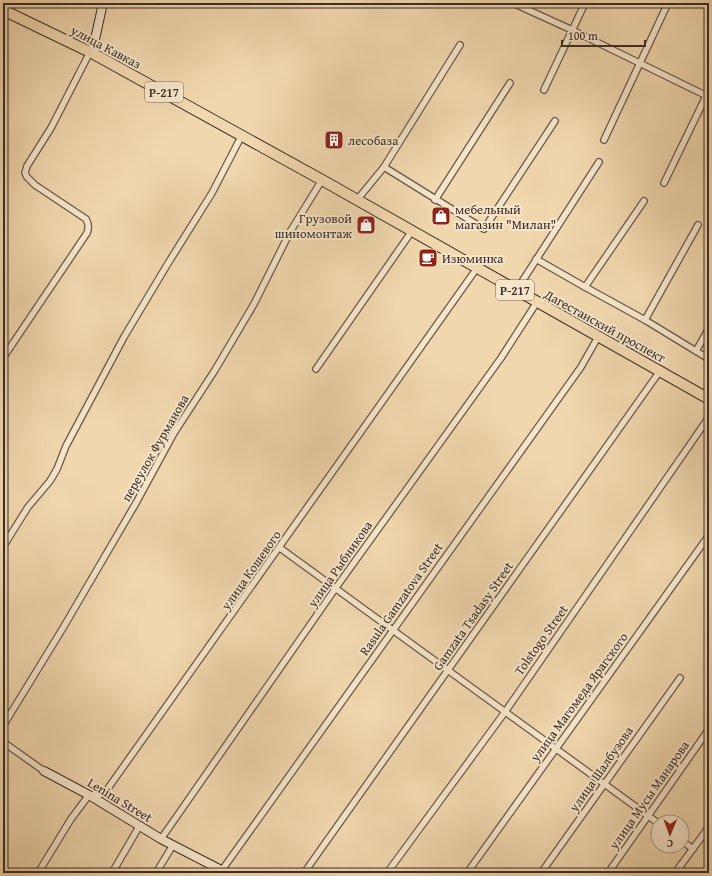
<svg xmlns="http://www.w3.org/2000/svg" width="712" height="876" viewBox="0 0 712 876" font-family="'Gentium Book Plus',serif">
<rect width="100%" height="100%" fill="#f1d7ae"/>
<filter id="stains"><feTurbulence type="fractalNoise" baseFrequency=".005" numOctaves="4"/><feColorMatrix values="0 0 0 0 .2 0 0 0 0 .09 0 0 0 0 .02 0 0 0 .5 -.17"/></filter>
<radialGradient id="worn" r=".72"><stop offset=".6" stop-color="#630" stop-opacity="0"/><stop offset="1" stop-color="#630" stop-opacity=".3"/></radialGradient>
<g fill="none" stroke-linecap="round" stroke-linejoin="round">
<defs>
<g id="street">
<polyline points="513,3 572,30 709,97"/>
<polyline points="544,90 585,3"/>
<polyline points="604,140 668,3"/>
<polyline points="384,167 484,229 555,121"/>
<polyline points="664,183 709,90"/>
<polyline points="357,200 384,167 460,45"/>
<polyline points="435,200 510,83"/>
<polyline points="536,259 585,287 644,201"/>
<polyline points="585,287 645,320 709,359"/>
<polyline points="516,291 599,162"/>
<polyline points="645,320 698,225"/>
<polyline points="696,351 709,328"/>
<path d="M 3,358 L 87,233 C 89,228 89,224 86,219 L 35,185 L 27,177 L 25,173 L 27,166 L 51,128 L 90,52"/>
<polyline points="316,369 412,231"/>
<polyline points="3,547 28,507 50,481 57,469 66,446 124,337 167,265 212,193 242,135"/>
<polyline points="280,548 658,823"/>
<polyline points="3,726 63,628 136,503 174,433 215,370 254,304 290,232 322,180"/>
<polyline points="3,742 44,771"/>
<polyline points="161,839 335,589 501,358 537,302"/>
<polyline points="682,841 693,849"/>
<polyline points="38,873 71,819 89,795 104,794 477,268"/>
<polyline points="112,873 140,825"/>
<polyline points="156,873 173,845"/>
<polyline points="224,873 222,870 581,367 598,337"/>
<polyline points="304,873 660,371"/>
<polyline points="387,873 505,712 709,417"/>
<polyline points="467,873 709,535"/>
<polyline points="541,873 680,678"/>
<polyline points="608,873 709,729"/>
<polyline points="675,873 709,827"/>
</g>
<g id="secondary">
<polyline points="92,53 103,3"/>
<polyline points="44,771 89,795 161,839 227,873"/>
</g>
<polyline id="highway" points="3,10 92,53 322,180 709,399"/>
</defs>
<use href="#street" stroke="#685849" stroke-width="8"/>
<use href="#secondary" stroke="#3b2d27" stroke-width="10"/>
<use href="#highway" stroke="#3b2d27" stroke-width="12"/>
<use href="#street" stroke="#f6e5ca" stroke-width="5.5"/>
<use href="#secondary" stroke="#f6e5ca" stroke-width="8"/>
<use href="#highway" stroke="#f1d7ae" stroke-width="10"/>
</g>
<defs>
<symbol id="building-square" viewBox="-11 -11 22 22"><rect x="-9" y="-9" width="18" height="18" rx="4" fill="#8f2418" stroke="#f6e5ca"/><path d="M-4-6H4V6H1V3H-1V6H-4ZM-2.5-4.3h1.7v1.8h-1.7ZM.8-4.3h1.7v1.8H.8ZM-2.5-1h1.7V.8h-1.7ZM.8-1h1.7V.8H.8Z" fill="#fff"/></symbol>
<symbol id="shop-square" viewBox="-11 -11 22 22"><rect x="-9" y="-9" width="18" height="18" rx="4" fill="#8f2418" stroke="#f6e5ca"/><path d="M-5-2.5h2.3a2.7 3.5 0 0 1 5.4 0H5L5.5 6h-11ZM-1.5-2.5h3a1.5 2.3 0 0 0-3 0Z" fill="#fff"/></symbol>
<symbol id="cafe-square" viewBox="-11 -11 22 22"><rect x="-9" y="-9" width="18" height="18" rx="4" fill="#8f2418" stroke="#f6e5ca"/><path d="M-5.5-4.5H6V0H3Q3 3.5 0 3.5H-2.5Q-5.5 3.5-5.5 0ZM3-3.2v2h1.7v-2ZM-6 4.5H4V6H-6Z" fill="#fff"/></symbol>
</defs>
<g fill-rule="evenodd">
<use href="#building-square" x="323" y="129" width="22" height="22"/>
<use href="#shop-square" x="430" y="205" width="22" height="22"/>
<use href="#shop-square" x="355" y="214" width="22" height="22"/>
<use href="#cafe-square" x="417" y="247" width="22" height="22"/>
</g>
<g text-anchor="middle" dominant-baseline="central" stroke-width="4" stroke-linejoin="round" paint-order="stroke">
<g fill="#f6e5ca" stroke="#736458" stroke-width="1">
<rect x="145" y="82" width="38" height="20" rx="3"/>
<rect x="496" y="280" width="38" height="20" rx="3"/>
</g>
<g font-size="12" font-weight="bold" fill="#3b2d27">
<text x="164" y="92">Р-217</text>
<text x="515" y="290">Р-217</text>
</g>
<g font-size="13" fill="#3b2d27" stroke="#f6e5ca">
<text transform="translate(106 47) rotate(28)">улица Кавказ</text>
<text transform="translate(605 326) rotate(29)">Дагестанский проспект</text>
<text transform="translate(155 448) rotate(-60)">переулок Фурманова</text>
<text transform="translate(340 564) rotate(-55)">улица Рыбникова</text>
<text transform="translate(251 570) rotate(-55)">улица Кошевого</text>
<text transform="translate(401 599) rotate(-55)">Rasula Gamzatova Street</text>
<text transform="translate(473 616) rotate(-55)">Gamzata Tsadasy Street</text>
<text transform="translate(541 640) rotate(-55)">Tolstogo Street</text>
<text transform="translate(579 697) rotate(-54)">улица Магомеда Ярагского</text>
<text transform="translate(601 769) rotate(-55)">улица Шалбузова</text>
<text transform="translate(649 795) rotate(-55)">улица Мусы Манарова</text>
<text transform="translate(120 800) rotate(31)">Lenina Street</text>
</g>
<g font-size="13" fill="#3b2d27" stroke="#f6e5ca" text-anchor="start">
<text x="348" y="140">лесобаза</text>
<text x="455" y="209">мебельный<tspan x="455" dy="15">магазин "Милан"</tspan></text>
<text x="352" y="218" text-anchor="end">Грузовой<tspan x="352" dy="15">шиномонтаж</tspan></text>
<text x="442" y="258">Изюминка</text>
</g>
</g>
<rect width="712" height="876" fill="none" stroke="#f1d7ae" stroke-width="16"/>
<rect x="4" y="4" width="704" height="868" fill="none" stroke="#3b2d27" stroke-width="2"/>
<rect x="8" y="8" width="696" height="860" fill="none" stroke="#3b2d27"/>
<g transform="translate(670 834) rotate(181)"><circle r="19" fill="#f6e5ca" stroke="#ab9b89"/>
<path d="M0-3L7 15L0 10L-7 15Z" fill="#8f2418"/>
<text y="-6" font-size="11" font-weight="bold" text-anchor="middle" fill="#3b2d27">С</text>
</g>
<path d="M562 40v6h83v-6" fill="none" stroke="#3b2d27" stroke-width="2"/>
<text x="568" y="40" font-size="12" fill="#3b2d27" stroke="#f6e5ca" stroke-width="3" paint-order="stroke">100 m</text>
<rect width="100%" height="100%" filter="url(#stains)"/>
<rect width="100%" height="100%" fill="url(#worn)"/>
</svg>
